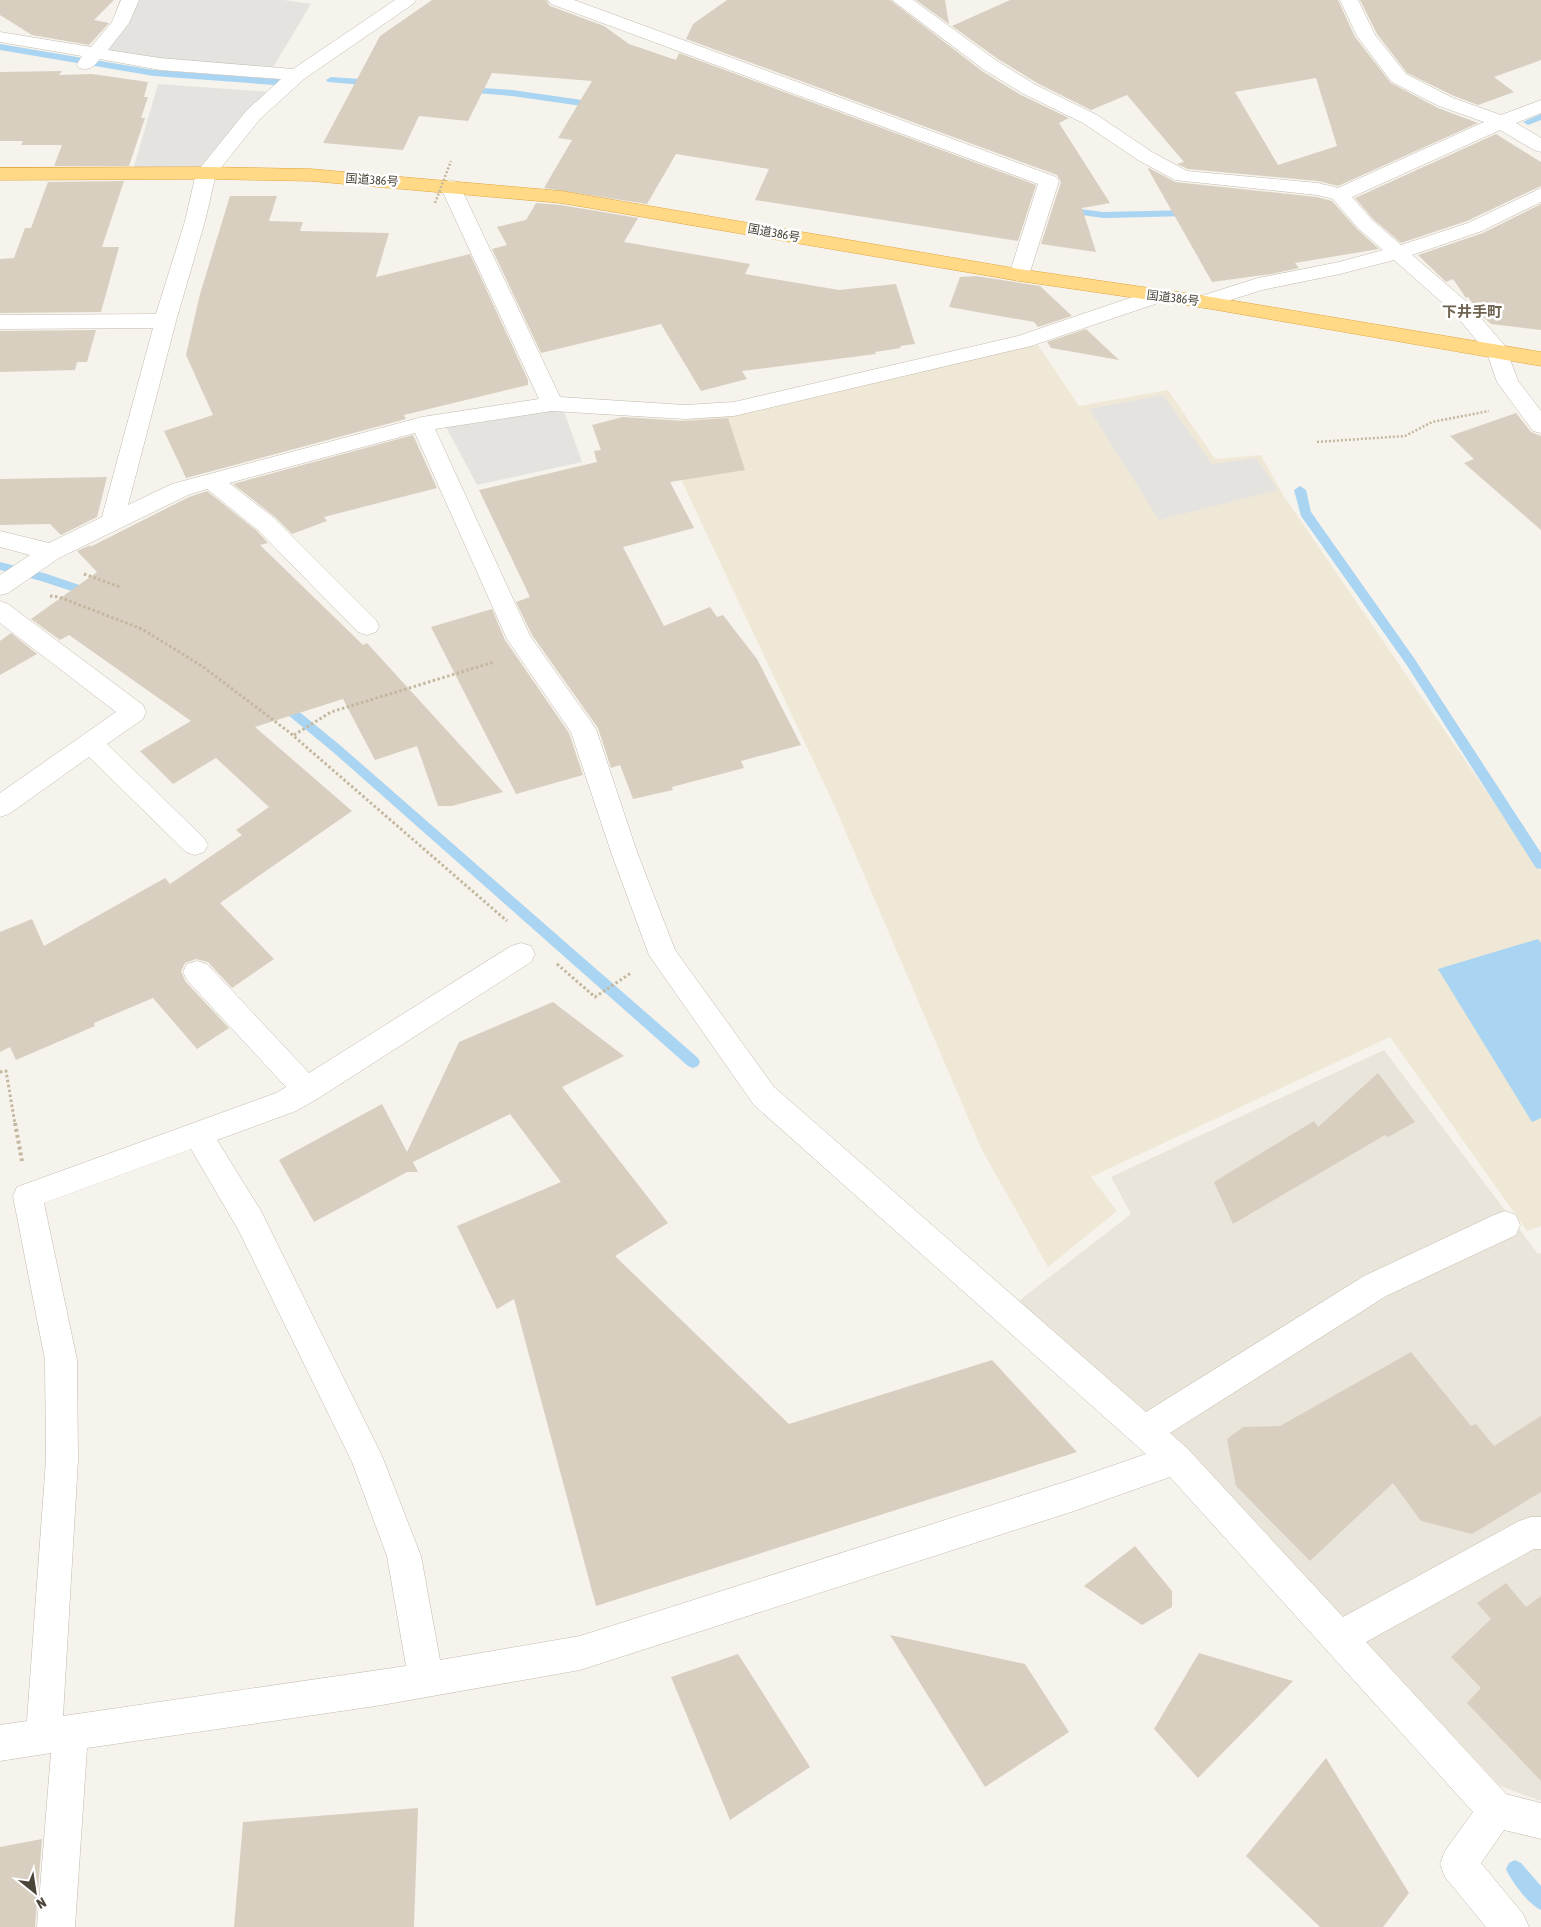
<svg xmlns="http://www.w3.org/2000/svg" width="1541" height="1927" viewBox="0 0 1541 1927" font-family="'Asap Condensed','Noto Sans JP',sans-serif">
<rect width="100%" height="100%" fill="#f6f3ec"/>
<polygon fill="#eae5da" points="1384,1050 1538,1254 1541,1253 1541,1801 1500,1786 1181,1444 1016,1303 1131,1214 1111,1177"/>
<polygon fill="#efe8d6" points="1038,345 1079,406 1168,390 1215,459 1261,455 1283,495 1541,871 1541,1226 1527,1231 1390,1037 1091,1177 1117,1211 1048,1267 982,1150 835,807 672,460 680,421"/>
<g fill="#e5e3e0">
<polygon points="139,0 284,0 311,4 272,69 167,61 107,50"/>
<polygon points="158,84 272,92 205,169 133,170"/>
<polygon points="1163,395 1212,464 1256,458 1278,490 1159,520 1089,409"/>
<polygon points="545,411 564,411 582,462 477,485 446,427"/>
</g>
<polygon fill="#a9d4f2" points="1538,939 1541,943 1541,1118 1532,1122 1438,969"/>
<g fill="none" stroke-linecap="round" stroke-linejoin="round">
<g fill="#a9d4f2" fill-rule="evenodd">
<polygon points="0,44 154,70 288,80 293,83 288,86 154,76 0,50"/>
<polygon points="331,77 375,80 380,83 375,86 328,82 326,80"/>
<polygon points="466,87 512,90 596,102 601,105 596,108 512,96 463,92 463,88"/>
<polygon points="1541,114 1541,120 1528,125 1523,122"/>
<polygon points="1065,207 1103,212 1190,210 1195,213 1190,216 1103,218 1061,212 1061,208"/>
<polygon points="1300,486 1306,490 1311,512 1414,658 1541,853 1541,869 1536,868 1406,664 1301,516 1294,490"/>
<polygon points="0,562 47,574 97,591 99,594 93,598 41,581 0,570"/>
<polygon points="281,698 285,700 341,746 698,1058 700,1062 698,1066 693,1068 688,1066 333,752 277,706 275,703 277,700"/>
<path d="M 1515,1860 L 1521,1863 L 1541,1886 L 1541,1910 C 1529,1905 1511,1881 1506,1869 L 1509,1863 Z"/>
</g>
</g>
<g fill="#d8cfc1" fill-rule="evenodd">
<polygon points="0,0 114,0 94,20 109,23 89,45 32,35 0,15"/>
<polygon points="432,0 546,0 550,6 604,26 629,44 676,60 679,53 1036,185 1018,241 755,200 769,169 676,154 647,204 544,188 572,140 558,138 592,81 492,73 468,121 419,116 403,150 323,143 380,36"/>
<polygon points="727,0 890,0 982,71 1021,95 1069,118 1059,123 1110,203 1082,208 1096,252 1041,244 1061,182 1057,175 686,39 693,24"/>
<polygon points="916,0 945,0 949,24"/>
<path d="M 1010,0 L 1338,0 L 1355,37 L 1391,83 L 1438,108 L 1478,123 L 1338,186 L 1318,181 L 1188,169 L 1177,164 L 1184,162 L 1127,95 L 1091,110 L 1037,83 L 998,59 L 952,26 ZM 1316,78 L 1337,146 L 1278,165 L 1235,92 Z"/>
<polygon points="1360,0 1541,0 1541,60 1494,77 1514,92 1478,105 1454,96 1407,73 1377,34"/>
<polygon points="62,71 59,75 92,74 148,82 144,97 148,97 141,118 145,118 129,166 54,166 62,145 21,145 23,141 0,141 0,72"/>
<polygon points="1496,134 1541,162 1541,186 1467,221 1401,243 1373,219 1355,198"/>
<polygon points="1149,168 1175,182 1317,197 1332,201 1357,229 1379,249 1295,263 1299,268 1271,274 1212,282 1148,169"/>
<polygon points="124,181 102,247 119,247 101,312 0,313 0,259 14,258 25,228 31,228 48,182"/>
<polygon points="230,196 277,196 269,221 303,222 300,231 389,233 376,277 470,254 528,380 528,385 404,415 406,419 186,478 164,431 213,415 186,355 200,294"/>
<polygon points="536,203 561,205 638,218 624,242 750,264 745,274 839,290 896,284 915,344 900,346 901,348 875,352 876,354 742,371 747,379 701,391 661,324 541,353 492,249 507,245 497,227 526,220"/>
<polygon points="1541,204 1541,330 1491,324 1480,314 1468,297 1466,298 1453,279 1446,282 1418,255 1483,233"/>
<polygon points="976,276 1040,286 1072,316 1038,327 1034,322 949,307 960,277"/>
<polygon points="1086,329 1119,360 1051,348 1047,342"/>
<polygon points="96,330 87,362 77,362 75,370 0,372 0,331"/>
<polygon points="1516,413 1531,432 1541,436 1541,530 1464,463 1474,459 1450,436"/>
<polygon points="623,417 685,421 728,418 745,470 670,482 694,528 623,547 664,626 710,607 717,617 723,615 757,659 801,745 741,761 744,768 672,787 673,790 633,799 620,765 611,768 598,728 532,635 516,602 530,597 479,490 597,462 594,451 601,450 592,425"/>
<polygon points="413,435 437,488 324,517 327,521 292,534 275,517 233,484"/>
<polygon points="107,477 97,517 61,535 50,524 0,525 0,479"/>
<polygon points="207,491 257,531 268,543 260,545 363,645 367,643 503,792 452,806 438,806 417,746 375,760 343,699 255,727 352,811 220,903 274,959 232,988 208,962 196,959 185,963 181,971 185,981 229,1028 197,1049 153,998 94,1023 95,1026 16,1060 10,1047 0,1052 0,932 32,919 44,946 165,878 170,884 242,835 236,830 269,807 216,758 173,784 140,751 191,721 69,635 60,640 31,619 97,572 77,551 91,545 90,547 189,497"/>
<polygon points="492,609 505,640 569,733 583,775 516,794 431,627"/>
<polygon points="11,633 37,654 0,675 0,641"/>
<polygon points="553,1002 624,1056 562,1087 668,1223 615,1256 789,1424 992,1360 1077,1452 596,1606 514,1299 497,1309 457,1226 561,1182 510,1114 413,1162 418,1172 407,1172 314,1222 279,1160 382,1104 407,1152 459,1042"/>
<polygon points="1378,1073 1415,1122 1388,1137 1385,1135 1233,1224 1214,1182 1314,1121 1318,1127"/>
<polygon points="1411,1352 1471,1426 1476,1424 1494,1446 1541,1416 1541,1492 1472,1534 1421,1521 1393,1483 1310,1561 1236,1486 1227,1439 1243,1427 1280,1426"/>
<polygon points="1135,1546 1172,1591 1172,1607 1142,1625 1084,1586"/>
<polygon points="1506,1583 1526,1607 1541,1596 1541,1781 1467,1703 1481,1688 1451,1657 1491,1619 1477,1603"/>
<polygon points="890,1635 1025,1664 1069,1732 985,1787"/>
<polygon points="1199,1653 1293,1681 1198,1778 1154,1729"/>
<polygon points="738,1654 810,1767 730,1820 671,1677"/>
<polygon points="1326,1758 1409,1893 1383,1927 1320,1927 1246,1856"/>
<polygon points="418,1808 414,1927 234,1927 243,1822"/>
<polygon points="42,1839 35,1927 0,1927 0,1847"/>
</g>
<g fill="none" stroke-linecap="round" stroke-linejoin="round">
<defs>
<g id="minor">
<path d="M 121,0 L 139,0 L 129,23 L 108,50 L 160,58 L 293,69 L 395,0 L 416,0 L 413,4 L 304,79 L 260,119 L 216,174 L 205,221 L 176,321 L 128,505 L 172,484 L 422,417 L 539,399 L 440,186 L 443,182 L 450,180 L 457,182 L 460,186 L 560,397 L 685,405 L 734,402 L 1018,336 L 1150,291 L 1157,290 L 1164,291 L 1167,296 L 1164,301 L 1031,346 L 734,416 L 685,419 L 552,411 L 435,429 L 530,636 L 596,729 L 637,852 L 675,950 L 774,1087 L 1146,1412 L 1364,1276 L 1494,1215 L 1505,1211 L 1516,1215 L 1520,1225 L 1516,1235 L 1386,1296 L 1170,1433 L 1187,1448 L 1343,1617 L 1519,1521 L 1531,1517 L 1541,1517 L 1541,1549 L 1534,1549 L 1366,1642 L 1506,1794 L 1541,1803 L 1541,1839 L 1504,1830 L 1481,1863 L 1523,1914 L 1529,1927 L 1486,1927 L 1445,1877 L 1440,1864 L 1445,1851 L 1473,1812 L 1170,1477 L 1074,1511 L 580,1670 L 376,1706 L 87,1748 L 75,1927 L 37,1927 L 51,1753 L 0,1761 L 0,1725 L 27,1721 L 46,1460 L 45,1360 L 13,1196 L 17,1187 L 276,1093 L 286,1087 L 187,980 L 183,972 L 187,964 L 197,961 L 207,964 L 309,1073 L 511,946 L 521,943 L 531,946 L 535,954 L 531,962 L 317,1099 L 296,1111 L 217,1140 L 261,1211 L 382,1456 L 421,1556 L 440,1660 L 580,1636 L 1074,1479 L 1146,1454 L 754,1105 L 649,955 L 611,852 L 571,732 L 507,639 L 415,433 L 229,483 L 274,518 L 376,620 L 379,626 L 376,632 L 367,635 L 358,632 L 258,530 L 207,489 L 188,495 L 59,558 L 8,593 L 0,595 L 0,575 L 30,555 L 0,547 L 0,531 L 49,543 L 102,517 L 153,328 L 0,329 L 0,315 L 156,314 L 185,221 L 196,173 L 246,111 L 281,79 L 160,70 L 100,59 C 93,67 90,71 79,68 L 77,64 L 82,56 L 0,42 L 0,32 L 91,47 L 112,22 ZM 191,1149 L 239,1231 L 352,1462 L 387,1556 L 406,1666 L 63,1716 L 78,1460 L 77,1360 L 44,1203 Z"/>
<polygon points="548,0 574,0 1056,177 1059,181 1029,275 1026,279 1019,281 1012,279 1009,275 1038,184 551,4"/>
<polygon points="892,0 913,0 997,61 1036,85 1097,115 1152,152 1187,171 1318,183 1338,188 1484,122 1439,106 1392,82 1357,36 1340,0 1358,0 1375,35 1406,74 1453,98 1501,115 1541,100 1541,113 1516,123 1541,138 1541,152 1534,150 1500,130 1352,197 1372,220 1401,245 1468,223 1541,188 1541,202 1482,231 1412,255 1468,303 1505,346 1518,381 1541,411 1541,433 1533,431 1497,382 1487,353 1454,313 1394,260 1340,274 1262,290 1205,308 1198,307 1195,302 1198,297 1258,278 1339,262 1383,250 1358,228 1333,199 1317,195 1175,180 1138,160 1083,123 1022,93 983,69"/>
<polygon points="0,601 8,604 143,705 146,712 143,719 107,744 204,838 208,845 204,852 195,855 186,852 89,757 9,814 0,817 0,793 116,712 0,623"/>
</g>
<polygon id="trunk" points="206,167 311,169 561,191 1019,269 1205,296 1541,352 1541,366 1205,308 1019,281 561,203 311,181 206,179 0,180 0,168"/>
</defs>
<use href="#minor" stroke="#c2bbae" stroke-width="1"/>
<use href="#trunk" stroke="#e0a43c" stroke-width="1"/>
<polyline stroke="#c4b79f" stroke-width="2.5" stroke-dasharray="2 2" stroke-linecap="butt" points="1317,442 1405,436 1432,422 1489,411"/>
<g stroke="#c4b79f" stroke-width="3" stroke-dasharray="2.5 2.5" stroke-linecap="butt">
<polyline points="84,574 120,587"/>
<polyline points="50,596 59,597 142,629 202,666 289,732 507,921"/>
<polyline points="294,735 331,712 494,662"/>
<polyline points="557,964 595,997 631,973"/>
<polyline points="0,1072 6,1071 15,1124"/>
</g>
<polyline stroke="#c4b79f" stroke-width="4" stroke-dasharray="3 3" stroke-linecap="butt" points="15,1123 22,1161"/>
<use href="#minor" fill="#fff" fill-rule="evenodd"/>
<use href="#trunk" fill="#ffd985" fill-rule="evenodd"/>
<polyline stroke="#c4b79f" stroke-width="2.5" stroke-dasharray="2 2" stroke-linecap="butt" points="435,203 451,161"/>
</g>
<g text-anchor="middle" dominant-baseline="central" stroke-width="5" stroke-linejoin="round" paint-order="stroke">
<g font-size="12" fill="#4b4439" stroke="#fff">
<text transform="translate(372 180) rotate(4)">国道386号</text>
<text transform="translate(774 233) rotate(10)">国道386号</text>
<text transform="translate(1173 298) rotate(7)">国道386号</text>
</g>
<g font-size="15" font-weight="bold" fill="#6e6250" stroke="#fff">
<text x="1472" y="311">下井手町</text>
</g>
</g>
<g transform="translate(35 1892) rotate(150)" stroke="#ffffff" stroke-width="4" paint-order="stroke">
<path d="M0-4L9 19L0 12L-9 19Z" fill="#4b4439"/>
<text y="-8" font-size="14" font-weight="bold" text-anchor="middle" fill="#4b4439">N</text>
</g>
</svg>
